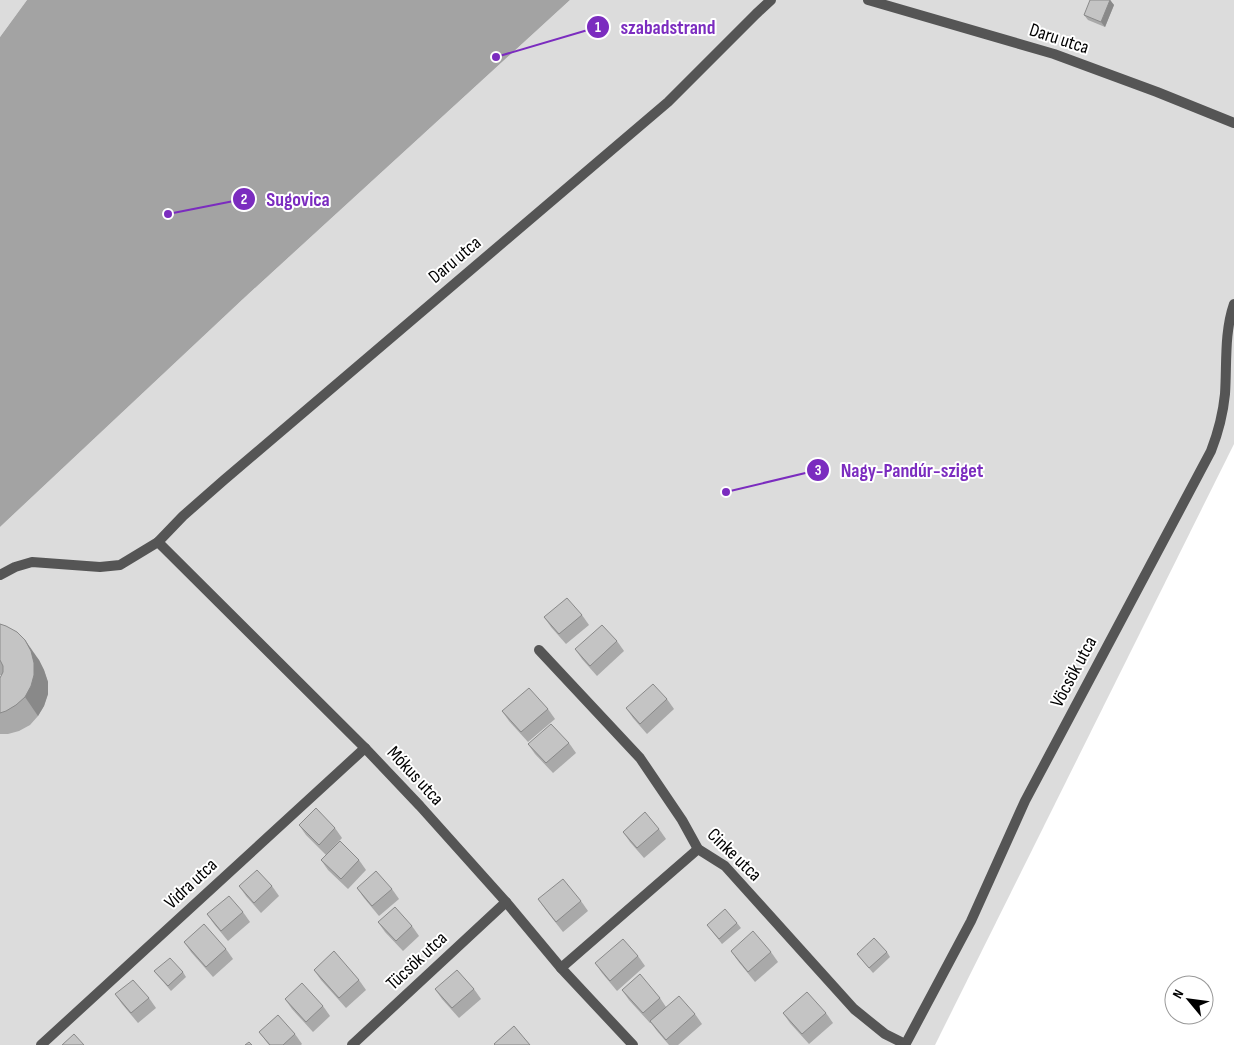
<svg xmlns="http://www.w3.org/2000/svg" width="1234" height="1045" viewBox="0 0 1234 1045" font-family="'Sofia Sans Condensed',sans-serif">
<rect width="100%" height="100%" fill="#fff"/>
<g fill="#dcdcdc">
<polygon points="0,0 27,0 0,37"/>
<polygon points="570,0 1234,0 1234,444 935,1045 0,1045 0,527 243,299"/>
</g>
<polygon fill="#a3a3a3" points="27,0 570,0 243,299 0,527 0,37"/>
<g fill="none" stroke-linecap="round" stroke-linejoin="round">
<g stroke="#555" stroke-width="10">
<polyline points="868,0 1054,54 1157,92 1234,123"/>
<polyline points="158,542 365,748 420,806 506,902 561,968 633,1045"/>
<polyline points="0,575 15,567 32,562 100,567 120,565 158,542 183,516 224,480 668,102 756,14 771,0"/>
<polyline points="539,650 640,758 682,820 698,849 725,866 854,1009 885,1034 905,1044"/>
<polyline points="561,968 698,849"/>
<polyline points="41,1045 365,748"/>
<polyline points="352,1045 506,902"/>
<path d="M 905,1045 L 971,921 L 1025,801 L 1211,451 C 1218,433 1223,414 1225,394 C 1227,364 1224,333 1234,304"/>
</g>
</g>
<g fill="#a9a9a9">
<polygon points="1110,0 1114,5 1105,27 1088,20 1084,15"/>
<polygon points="582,615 589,625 566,644 551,627 544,617"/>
<polygon points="0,624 39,660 44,670 48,682 48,694 44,706 38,716 30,725 19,731 8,734 0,734 0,678 2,675 0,675"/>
<polygon points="617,641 624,651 597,676 582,659 575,649"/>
<polygon points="667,699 674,709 647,734 633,718 626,708"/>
<polygon points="548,709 555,719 528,742 509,721 502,711"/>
<polygon points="569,743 576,753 553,773 535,754 528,744"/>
<polygon points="299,825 335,828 342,838 326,855 306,835"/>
<polygon points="659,829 666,839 644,858 630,842 623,832"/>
<polygon points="321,860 359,860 366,870 348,889 328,870"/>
<polygon points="239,886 272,886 279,896 261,913 246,896"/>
<polygon points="357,888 392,889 399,899 379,916 364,898"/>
<polygon points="538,899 581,901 588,911 563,932 545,909"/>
<polygon points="243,912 250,922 228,941 214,924 207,914"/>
<polygon points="378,922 412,926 419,936 403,951 385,932"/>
<polygon points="737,923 741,928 722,944 707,925"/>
<polygon points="184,942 226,949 233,959 213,977 191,952"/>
<polygon points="731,951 771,952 778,962 755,982 738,961"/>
<polygon points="887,952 890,957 873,973 857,954"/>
<polygon points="638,956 645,966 617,991 602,973 595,963"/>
<polygon points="314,970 359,980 366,990 346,1008 321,980"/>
<polygon points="154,971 183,972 186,977 171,991"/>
<polygon points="435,989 474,989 481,999 459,1018 442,999"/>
<polygon points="622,990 660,998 666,1007 695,1014 702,1024 678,1045 669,1045 657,1031 651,1023 650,1023 629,1000"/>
<polygon points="115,994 149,998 156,1008 138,1023 122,1004"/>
<polygon points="285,999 323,1006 330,1016 313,1032 292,1009"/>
<polygon points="783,1013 826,1013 833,1023 809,1044 790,1023"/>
<polygon points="259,1032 295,1034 302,1044 301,1045 269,1045"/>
</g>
<g fill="#898989">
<polygon points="1110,0 1114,5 1105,27 1101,22"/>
<polygon points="25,640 39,660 44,670 48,682 48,694 44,706 38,716 25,697"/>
</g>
<g fill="#c4c4c4" stroke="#898989">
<polygon points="1090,0 1110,0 1101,22 1084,15"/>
<polygon points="567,598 582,615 559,634 544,617"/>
<polygon points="0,624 6,626 17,632 25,640 31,651 34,663 34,675 31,686 25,697 16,705 6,711 0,713 0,678 3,672 3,666 0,660"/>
<polygon points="602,625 617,641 590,666 575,649"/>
<polygon points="653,684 667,699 640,724 626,708"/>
<polygon points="529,688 548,709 521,732 502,711"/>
<polygon points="551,724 569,743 546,763 528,744"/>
<polygon points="316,808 335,828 319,845 299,825"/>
<polygon points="645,812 659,829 637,848 623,832"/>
<polygon points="340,841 359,860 341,879 321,860"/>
<polygon points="257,870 272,886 254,903 239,886"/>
<polygon points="376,871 392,889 372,906 357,888"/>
<polygon points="563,879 581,901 556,922 538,899"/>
<polygon points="229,896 243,912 221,931 207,914"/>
<polygon points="395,907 412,926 396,941 378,922"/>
<polygon points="725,909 737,923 719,939 707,925"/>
<polygon points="204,924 226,949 206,967 184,942"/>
<polygon points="753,931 771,952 748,972 731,951"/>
<polygon points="874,938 887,952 869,968 857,954"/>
<polygon points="623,939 638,956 610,981 595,963"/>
<polygon points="334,951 359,980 339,998 314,970"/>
<polygon points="170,958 183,972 168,986 154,971"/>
<polygon points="457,970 474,989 452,1008 435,989"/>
<polygon points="640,974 660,998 643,1013 622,990"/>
<polygon points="133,980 149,998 131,1013 115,994"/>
<polygon points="302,983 323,1006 306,1022 285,999"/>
<polygon points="807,992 826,1013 802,1034 783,1013"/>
<polygon points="679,996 695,1014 666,1040 650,1021"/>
<polygon points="278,1015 295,1034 283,1045 270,1045 259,1032"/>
<polygon points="514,1026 530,1045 495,1045 494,1044"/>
<polygon points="74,1034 84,1045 62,1045"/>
<polygon points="249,1042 252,1045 245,1045"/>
</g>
<g text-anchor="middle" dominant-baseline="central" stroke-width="4" stroke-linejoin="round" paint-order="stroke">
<g font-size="19" fill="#000" stroke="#fff">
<text transform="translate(1059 39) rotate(18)">Daru utca</text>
<text transform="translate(455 260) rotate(-40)">Daru utca</text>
<text transform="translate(1074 672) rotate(-62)">Vöcsök utca</text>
<text transform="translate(415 776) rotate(47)">Mókus utca</text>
<text transform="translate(734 855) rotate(44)">Cinke utca</text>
<text transform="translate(191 884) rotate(-43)">Vidra utca</text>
<text transform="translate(417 961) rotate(-43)">Tücsök utca</text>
</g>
</g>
<path fill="none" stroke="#7b2cbf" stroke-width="2" d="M496 57L598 27M168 214L244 199M726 492L818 470"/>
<g fill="#7b2cbf" stroke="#fff" stroke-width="2">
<circle cx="496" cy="57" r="5"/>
<circle cx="168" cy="214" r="5"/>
<circle cx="726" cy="492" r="5"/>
<circle cx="598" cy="27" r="12"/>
<circle cx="244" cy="199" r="12"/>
<circle cx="818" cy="470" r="12"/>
</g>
<g font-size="15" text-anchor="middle" font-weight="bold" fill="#fff">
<text x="598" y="32">1</text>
<text x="244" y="204">2</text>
<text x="818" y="475">3</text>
</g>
<g font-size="20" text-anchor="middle" font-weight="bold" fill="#7b2cbf" stroke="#fff" stroke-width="4" stroke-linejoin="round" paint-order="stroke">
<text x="668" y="34">szabadstrand</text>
<text x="298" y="206">Sugovica</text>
<text x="912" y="477">Nagy-Pandúr-sziget</text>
</g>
<g transform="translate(1189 1000) rotate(299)"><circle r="24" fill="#ffffff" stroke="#999999"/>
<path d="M0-4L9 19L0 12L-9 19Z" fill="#000000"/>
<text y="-8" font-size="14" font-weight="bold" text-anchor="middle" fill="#000000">N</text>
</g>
</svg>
